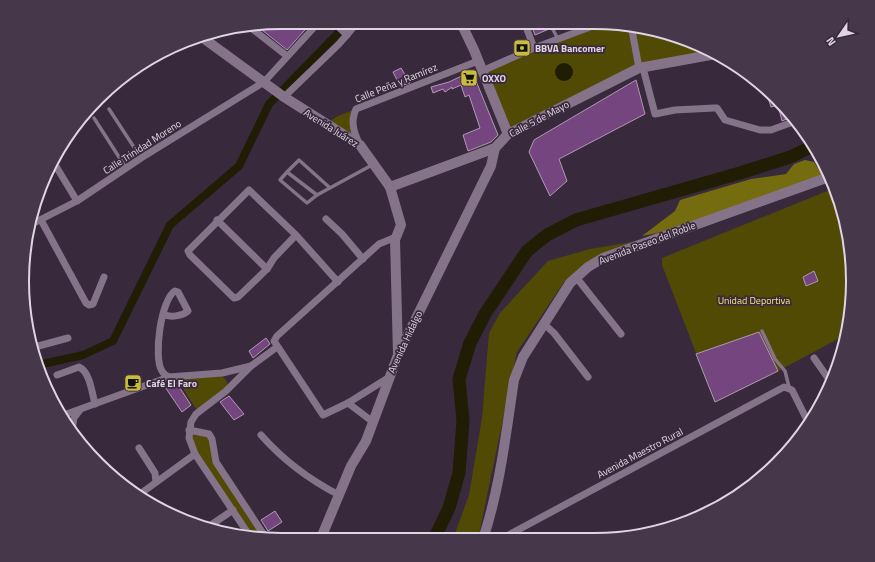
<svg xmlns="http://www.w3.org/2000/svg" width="875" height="562" viewBox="0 0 875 562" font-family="'Titillium Web',sans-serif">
<rect width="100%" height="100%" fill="#39293d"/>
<g fill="#514a04">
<polygon points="598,24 628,24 708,49 716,54 639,68 508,134 482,71"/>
<polygon points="356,109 353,116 360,145 325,124 338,116"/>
<polygon points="832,189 852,264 845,321 838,339 778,371 715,402 662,265 662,258"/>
<polygon points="632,242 602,256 564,282 517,352 478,539 453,539 469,495 482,418 489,333 500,313 548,261 590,249"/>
<polygon points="222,376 226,380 228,386 198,412 176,377"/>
<polygon points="189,430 209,434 214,455 266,538 251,538 195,454"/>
</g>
<polygon fill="#756b0f" points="805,160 814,162 822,175 677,229 642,236 675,211 680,200 751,179 786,174 794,164"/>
<circle fill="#201d04" cx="564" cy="72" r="9"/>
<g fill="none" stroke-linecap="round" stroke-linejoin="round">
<polyline stroke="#201d04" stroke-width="8" points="38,365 83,355 113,341 170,225 239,166 269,104 349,22"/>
<polyline stroke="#201d04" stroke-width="13" points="434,539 449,508 459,473 463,421 459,379 470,343 485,314 527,251 547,235 576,220 740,173 790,157 811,147"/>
</g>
<g fill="#74457e" stroke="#ae9bb2">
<polygon points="281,22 312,22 287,50 257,26"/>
<polygon points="531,24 547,24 549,29 535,35"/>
<polygon points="401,68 410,83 400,86 393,72"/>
<polygon points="472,71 498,135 491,142 468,151 463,135 480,128 469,95 465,97 461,85 452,89 452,87 445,92 443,89 433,93 431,87 449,82"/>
<polygon points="636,80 645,114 559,159 567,181 550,196 529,152 534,140"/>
<polygon points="765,88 766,88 789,118 782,121 778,105 771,107"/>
<polygon points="814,271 818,281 806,286 803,277"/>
<polygon points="759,332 778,371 715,402 696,354"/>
<polygon points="266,338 270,344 253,358 249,351"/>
<polygon points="176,382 191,405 182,412 165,387"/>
<polygon points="229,396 244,414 234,420 220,402"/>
<polygon points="275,511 282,522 268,531 261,520"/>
</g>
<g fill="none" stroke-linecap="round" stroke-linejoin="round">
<g stroke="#857389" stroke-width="3.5">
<polyline points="550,24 558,39"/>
<polyline points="109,109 141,158"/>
<polyline points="94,118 126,168"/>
<polyline points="287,172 280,180 307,203 317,195"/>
<polyline points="329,187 299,160 287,172 317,195 372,165"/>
<polyline points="762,331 775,359 785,371 789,387"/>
</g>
<g stroke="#857389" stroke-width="7">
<polyline points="333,22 347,35"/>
<polyline points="525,24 534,48"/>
<polyline points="631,25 639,68"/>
<polyline points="250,27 287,56"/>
<polyline points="643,68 655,114 675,110 714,108 717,108 725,120 760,130 771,130 793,122"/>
<polyline points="482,71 534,48 598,24"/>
<polyline points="284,97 339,44 358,22"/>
<path d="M 360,145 C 354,133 350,122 356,109 L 478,61"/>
<polyline points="54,163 77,201"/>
<polyline points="326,219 342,234 363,259"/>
<polyline points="41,220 86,303 89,305 93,304 104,277"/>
<polyline points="217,220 267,269"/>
<polyline points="30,225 77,201 141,158 264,82 319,22"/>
<polyline points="296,235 274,258 267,269 238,297 234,298 190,255 188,251 249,190 296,235 338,282"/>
<polyline points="576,277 621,334"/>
<path d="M 163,314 C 170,318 182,316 188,311 L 178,292 L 175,291 C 161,299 153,358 162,371 C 163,373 167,376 169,377"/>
<polyline points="543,323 554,333 588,377"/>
<polyline points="31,348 68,338"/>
<polyline points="814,358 830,381"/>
<polyline points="251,366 226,391 196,414 191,422 189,438 195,454 251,538"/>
<path d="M 57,375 L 79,367 C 90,372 92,393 95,404"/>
<polyline points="388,378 348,403 323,415 274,341 277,336 379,244 396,237"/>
<polyline points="348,403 373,422"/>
<polyline points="61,416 169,377 222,373 251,366 277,347"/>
<polyline points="72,430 74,418 80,410"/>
<polyline points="189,430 209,434 212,439 216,462 266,538"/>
<path d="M 261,435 C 283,460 310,480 339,495"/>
<polyline points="139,448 155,473 156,482"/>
<polyline points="140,494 195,454"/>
<polyline points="208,527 233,510"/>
<polyline points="501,539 784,387 792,390 807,420"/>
</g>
<g stroke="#857389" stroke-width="10">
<polyline points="461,23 474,50 508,134"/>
<polyline points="199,35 284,97 360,145 390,187 401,225 395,240 398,354"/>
<polyline points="390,187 495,148 508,134 639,68 716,54"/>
<polyline points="321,538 351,466 366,441 398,355 491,166 495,148"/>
<path d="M 483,539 C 500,488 506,433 514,380 L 523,357 L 570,283 L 588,267 L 603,258 L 829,177"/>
</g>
</g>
<defs>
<symbol id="bank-square" viewBox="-11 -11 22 22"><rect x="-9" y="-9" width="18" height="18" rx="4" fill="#c9bb3b" stroke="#39293d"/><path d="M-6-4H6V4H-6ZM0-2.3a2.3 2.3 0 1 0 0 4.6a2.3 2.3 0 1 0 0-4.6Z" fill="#111"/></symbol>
<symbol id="supermarket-square" viewBox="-11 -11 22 22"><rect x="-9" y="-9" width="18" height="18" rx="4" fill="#c9bb3b" stroke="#39293d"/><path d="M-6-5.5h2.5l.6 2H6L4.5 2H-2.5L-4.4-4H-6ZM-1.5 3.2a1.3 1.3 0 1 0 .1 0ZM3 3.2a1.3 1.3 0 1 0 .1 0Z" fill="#111"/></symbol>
<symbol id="cafe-square" viewBox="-11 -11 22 22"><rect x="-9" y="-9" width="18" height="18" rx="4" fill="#c9bb3b" stroke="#39293d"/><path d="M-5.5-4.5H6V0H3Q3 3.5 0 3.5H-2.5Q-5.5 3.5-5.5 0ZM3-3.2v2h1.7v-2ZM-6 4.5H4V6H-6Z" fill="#111"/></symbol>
</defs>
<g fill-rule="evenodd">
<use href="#bank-square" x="512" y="38" width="20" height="20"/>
<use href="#supermarket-square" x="459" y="68" width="20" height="20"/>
<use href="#cafe-square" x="123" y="373" width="20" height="20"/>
</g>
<g text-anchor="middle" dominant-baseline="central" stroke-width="3.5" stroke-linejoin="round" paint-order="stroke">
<g font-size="10" font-weight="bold" fill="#e0d5e2" stroke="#39293d" text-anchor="start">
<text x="535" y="48">BBVA Bancomer</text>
<text x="482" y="78">OXXO</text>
<text x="146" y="383">Café El Faro</text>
</g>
<g font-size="10" fill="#e0d5e2" stroke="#39293d">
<text transform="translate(396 83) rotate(-22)">Calle Peña y Ramírez</text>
<text transform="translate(539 119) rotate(-28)">Calle 5 de Mayo</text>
<text transform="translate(331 128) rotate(32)">Avenida Juárez</text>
<text transform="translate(142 147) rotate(-33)">Calle Trinidad Moreno</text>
<text transform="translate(647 243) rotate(-21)">Avenida Paseo del Roble</text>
<text transform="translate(405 342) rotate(-65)">Avenida Hidalgo</text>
<text transform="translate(640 453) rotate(-28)">Avenida Maestro Rural</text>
</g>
<g font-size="10" fill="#f3e676" stroke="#39293d">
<text x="754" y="300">Unidad Deportiva</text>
</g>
</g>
<path d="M0 0H875V562H0ZM281 29H594A252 252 0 0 1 846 281V281A252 252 0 0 1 594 533H281A252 252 0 0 1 29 281V281A252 252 0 0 1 281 29Z" fill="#46374a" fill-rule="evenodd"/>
<path fill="none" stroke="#e0d5e2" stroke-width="2" d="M281 29H594A252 252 0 0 1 846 281V281A252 252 0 0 1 594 533H281A252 252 0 0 1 29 281V281A252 252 0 0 1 281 29Z"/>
<g transform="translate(839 36) rotate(236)" stroke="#39293d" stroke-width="3" paint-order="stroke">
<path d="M0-3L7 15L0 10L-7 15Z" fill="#e0d5e2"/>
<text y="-6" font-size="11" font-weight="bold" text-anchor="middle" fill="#e0d5e2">N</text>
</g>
</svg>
